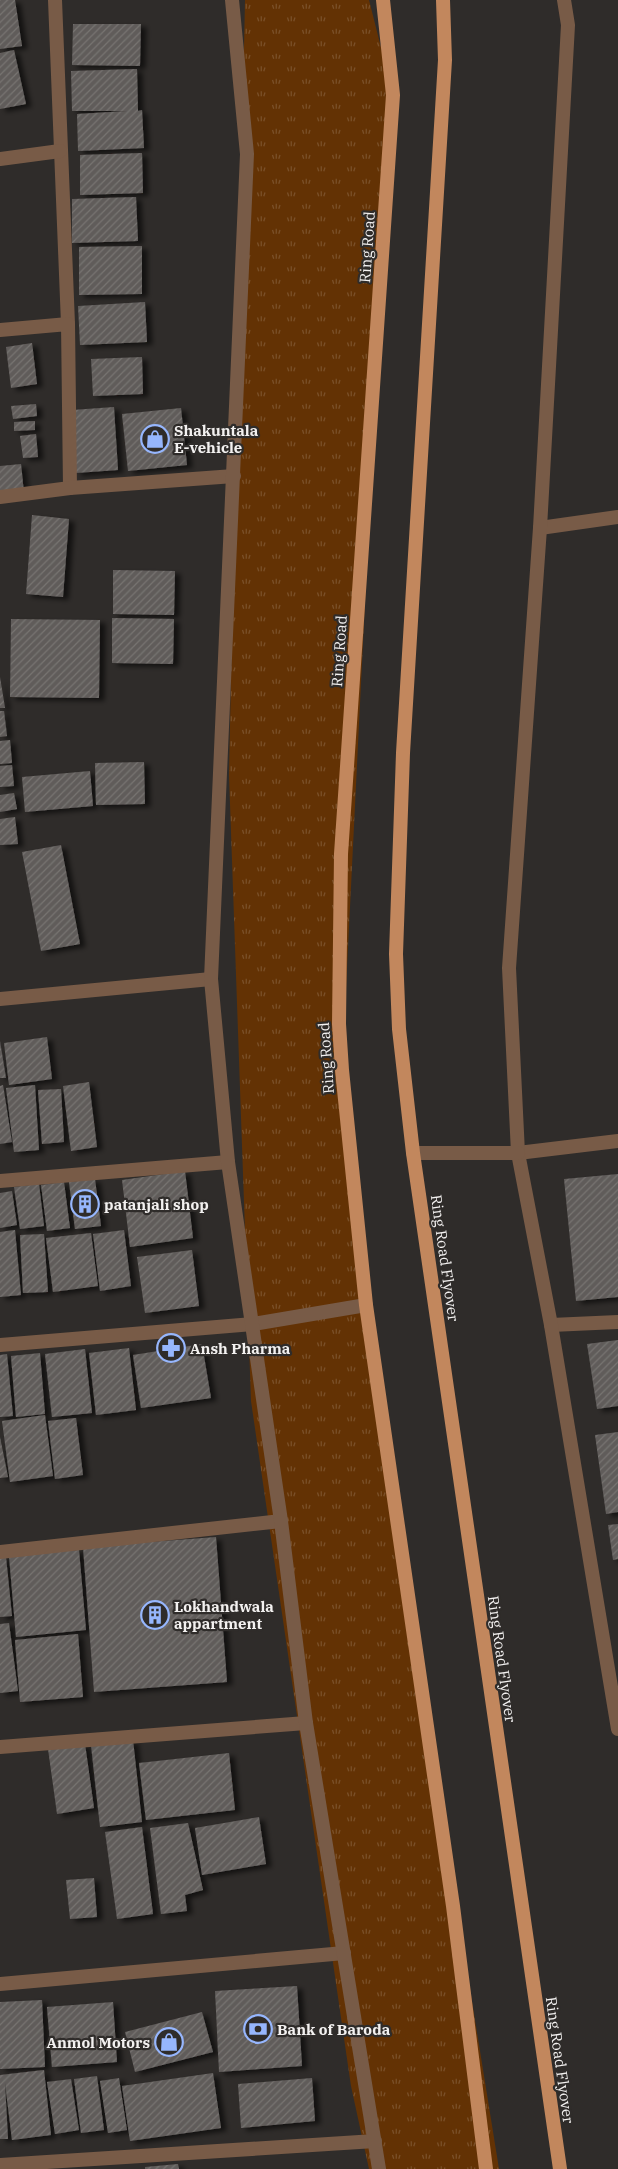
<svg xmlns="http://www.w3.org/2000/svg" width="618" height="2169" viewBox="0 0 618 2169" font-family="'IBM Plex Serif',serif">
<defs>
<pattern id="grass-tufts" width="24" height="20" patternUnits="userSpaceOnUse" patternTransform="scale(1.25)"><rect width="24" height="20" fill="#633204"/><path d="M3 7l-1-3M5 7V3M7 7l1-3M15 17l-1-3M17 17v-4M19 17l1-3" fill="none" stroke="#7a5029"/></pattern>
<pattern id="building-hatch" width="6" height="6" patternUnits="userSpaceOnUse" patternTransform="scale(1.25)"><rect width="6" height="6" fill="#605c5a"/><path d="M-1 1l2-2M0 6l6-6M5 7l2-2" fill="none" stroke="#777472"/></pattern>
<filter id="shadow"><feDropShadow dx="5.5" dy="3" stdDeviation="2.5" flood-color="#0009"/></filter>
</defs>
<rect width="100%" height="100%" fill="#2f2c2a"/>
<polygon fill="url(#grass-tufts)" points="245,0 369,0 393,95 381,276 342,1070 418,1666 499,2169 369,2169 351,2086 251,1401 229,775"/>
<g fill="url(#building-hatch)" filter="url(#shadow)">
<polygon points="0,0 15,0 22,46 0,49"/>
<polygon points="73,24 141,24 140,66 72,65"/>
<polygon points="14,50 26,104 0,109 0,53"/>
<polygon points="137,69 138,111 142,110 144,148 78,151 77,114 127,111 72,111 71,71"/>
<polygon points="142,153 143,193 80,195 80,155"/>
<polygon points="136,197 138,241 72,243 72,199"/>
<polygon points="142,246 142,294 79,295 79,247"/>
<polygon points="145,302 147,342 80,345 78,306"/>
<polygon points="32,343 37,384 11,388 6,347"/>
<polygon points="142,357 143,394 93,396 91,359"/>
<polygon points="36,404 37,416 13,419 11,406"/>
<polygon points="114,407 118,470 76,473 72,410"/>
<polygon points="181,408 187,465 128,471 122,414"/>
<polygon points="35,421 35,430 14,431 14,422"/>
<polygon points="36,434 38,457 23,458 20,436"/>
<polygon points="21,464 24,493 0,496 0,466"/>
<polygon points="32,515 69,519 63,597 26,594"/>
<polygon points="113,570 175,571 174,615 113,614"/>
<polygon points="112,618 174,619 173,664 112,663"/>
<polygon points="11,619 100,620 99,698 10,697"/>
<polygon points="0,677 5,708 0,708"/>
<polygon points="0,711 4,711 7,736 0,737"/>
<polygon points="10,740 12,763 0,764 0,741"/>
<polygon points="144,762 145,804 96,805 95,763"/>
<polygon points="12,765 14,786 0,787 0,766"/>
<polygon points="90,771 93,806 25,812 22,777"/>
<polygon points="14,793 17,809 0,812 0,795"/>
<polygon points="15,817 18,844 0,845 0,819"/>
<polygon points="61,845 80,944 41,951 22,852"/>
<polygon points="47,1037 52,1079 9,1085 4,1043"/>
<polygon points="0,1041 6,1078 0,1078"/>
<polygon points="89,1082 97,1147 71,1151 63,1086"/>
<polygon points="3,1085 12,1142 0,1144 0,1086"/>
<polygon points="35,1085 39,1150 14,1152 6,1088"/>
<polygon points="61,1089 64,1142 42,1144 38,1090"/>
<polygon points="185,1171 193,1238 130,1247 122,1180"/>
<polygon points="618,1174 618,1297 576,1301 564,1179"/>
<polygon points="95,1179 101,1226 75,1229 69,1182"/>
<polygon points="64,1182 70,1228 47,1231 41,1185"/>
<polygon points="39,1184 44,1226 20,1229 14,1187"/>
<polygon points="12,1191 17,1225 0,1228 0,1193"/>
<polygon points="15,1230 21,1295 0,1297 0,1232"/>
<polygon points="124,1230 131,1286 100,1291 93,1234"/>
<polygon points="91,1233 98,1286 53,1292 46,1238"/>
<polygon points="44,1234 48,1292 23,1293 20,1235"/>
<polygon points="192,1250 199,1306 145,1313 137,1257"/>
<polygon points="618,1340 618,1406 597,1409 587,1344"/>
<polygon points="202,1344 211,1398 141,1408 133,1355"/>
<polygon points="129,1348 136,1410 96,1415 89,1353"/>
<polygon points="85,1349 92,1413 52,1417 45,1354"/>
<polygon points="40,1353 45,1414 16,1417 11,1356"/>
<polygon points="7,1354 13,1416 0,1417 0,1355"/>
<polygon points="45,1415 53,1476 10,1482 2,1421"/>
<polygon points="76,1418 83,1475 55,1479 48,1421"/>
<polygon points="618,1432 618,1512 606,1514 595,1435"/>
<polygon points="0,1437 8,1477 0,1478"/>
<polygon points="618,1524 618,1559 613,1560 608,1525"/>
<polygon points="216,1537 227,1682 94,1692 83,1547"/>
<polygon points="79,1550 86,1630 16,1637 9,1556"/>
<polygon points="0,1557 6,1557 12,1616 0,1617"/>
<polygon points="9,1623 18,1691 0,1693 0,1624"/>
<polygon points="78,1634 83,1697 20,1702 15,1640"/>
<polygon points="133,1740 142,1822 100,1827 91,1745"/>
<polygon points="85,1744 94,1808 57,1814 48,1749"/>
<polygon points="229,1753 235,1810 146,1820 139,1763"/>
<polygon points="259,1817 266,1864 202,1875 195,1828"/>
<polygon points="188,1823 203,1890 185,1895 187,1911 161,1914 150,1828"/>
<polygon points="142,1827 153,1914 117,1919 105,1832"/>
<polygon points="94,1878 97,1917 70,1919 66,1880"/>
<polygon points="297,1986 302,2066 219,2072 215,1991"/>
<polygon points="42,2000 45,2067 0,2069 0,2002"/>
<polygon points="113,2002 117,2062 52,2067 47,2007"/>
<polygon points="202,2012 213,2052 135,2072 125,2032"/>
<polygon points="44,2070 51,2135 12,2140 5,2083 8,2139 0,2139 0,2075"/>
<polygon points="213,2073 221,2128 130,2141 122,2086"/>
<polygon points="97,2076 104,2130 81,2133 74,2079"/>
<polygon points="119,2078 127,2130 108,2133 100,2081"/>
<polygon points="312,2078 315,2121 241,2128 238,2084"/>
<polygon points="71,2079 79,2130 55,2134 47,2082"/>
<polygon points="178,2164 179,2169 145,2169 145,2167"/>
</g>
<g fill="none" stroke-linecap="round" stroke-linejoin="round">
<g stroke="#785b47" stroke-width="14">
<polyline points="55,0 68,324"/>
<polyline points="0,159 60,151"/>
<polyline points="0,330 68,324 70,488"/>
<polyline points="0,497 70,488 234,476"/>
<polyline points="540,528 618,517"/>
<polyline points="0,999 211,979"/>
<polyline points="518,1153 618,1141"/>
<polyline points="0,1181 228,1162"/>
<polyline points="551,1325 618,1322"/>
<polyline points="0,1345 253,1324 366,1305"/>
<polyline points="0,1552 281,1521"/>
<polyline points="0,1747 306,1723"/>
<polyline points="0,1984 344,1953"/>
<polyline points="0,2165 375,2141"/>
</g>
<g stroke="#785b47" stroke-width="14">
<polyline points="232,0 247,154 211,979 228,1162 281,1521 306,1723 379,2169"/>
<polyline points="564,0 568,25 540,528 509,968 518,1153 551,1325 618,1729"/>
<polyline points="413,1153 518,1153"/>
</g>
<g stroke="#c2875d" stroke-width="14">
<polyline points="383,0 393,95 341,854 339,1024 342,1070 366,1305 453,1906 486,2169"/>
<polyline points="443,0 445,60 403,753 396,954 399,1029 413,1153 560,2169"/>
</g>
</g>
<defs>
<symbol id="shop-ring" viewBox="-11 -11 22 22"><circle r="9.5" fill="#2f2c2a" stroke="#96b6fd" stroke-width="1.5"/><path d="M-5-2.5h2.3a2.7 3.5 0 0 1 5.4 0H5L5.5 6h-11ZM-1.5-2.5h3a1.5 2.3 0 0 0-3 0Z" fill="#96b6fd"/></symbol>
<symbol id="building-ring" viewBox="-11 -11 22 22"><circle r="9.5" fill="#2f2c2a" stroke="#96b6fd" stroke-width="1.5"/><path d="M-4-6H4V6H1V3H-1V6H-4ZM-2.5-4.3h1.7v1.8h-1.7ZM.8-4.3h1.7v1.8H.8ZM-2.5-1h1.7V.8h-1.7ZM.8-1h1.7V.8H.8Z" fill="#96b6fd"/></symbol>
<symbol id="pharmacy-ring" viewBox="-11 -11 22 22"><circle r="9.5" fill="#2f2c2a" stroke="#96b6fd" stroke-width="1.5"/><path d="M-2-6h4v4h4v4h-4v4h-4v-4h-4v-4h4Z" fill="#96b6fd"/></symbol>
<symbol id="bank-ring" viewBox="-11 -11 22 22"><circle r="9.5" fill="#2f2c2a" stroke="#96b6fd" stroke-width="1.5"/><path d="M-6-4H6V4H-6ZM0-2.3a2.3 2.3 0 1 0 0 4.6a2.3 2.3 0 1 0 0-4.6Z" fill="#96b6fd"/></symbol>
</defs>
<g fill-rule="evenodd">
<use href="#shop-ring" x="139" y="423" width="32" height="32"/>
<use href="#building-ring" x="69" y="1188" width="32" height="32"/>
<use href="#pharmacy-ring" x="155" y="1332" width="32" height="32"/>
<use href="#building-ring" x="139" y="1599" width="32" height="32"/>
<use href="#bank-ring" x="242" y="2013" width="32" height="32"/>
<use href="#shop-ring" x="153" y="2026" width="32" height="32"/>
</g>
<g text-anchor="middle" dominant-baseline="central" stroke-width="4.5" stroke-linejoin="round" paint-order="stroke">
<g font-size="15" fill="#f3f1f0" stroke="#2f2c2a">
<text transform="translate(367 247) rotate(-86)">Ring Road</text>
<text transform="translate(339 651) rotate(-86)">Ring Road</text>
<text transform="translate(326 1058) rotate(-94)">Ring Road</text>
<text transform="translate(445 1258) rotate(82)">Ring Road Flyover</text>
<text transform="translate(502 1659) rotate(82)">Ring Road Flyover</text>
<text transform="translate(560 2060) rotate(82)">Ring Road Flyover</text>
</g>
<g font-size="15" font-weight="bold" fill="#f3f1f0" stroke="#2f2c2a" text-anchor="start">
<text x="174" y="430">Shakuntala<tspan x="174" dy="17">E-vehicle</tspan></text>
<text x="104" y="1204">patanjali shop</text>
<text x="190" y="1348">Ansh Pharma</text>
<text x="174" y="1606">Lokhandwala<tspan x="174" dy="17">appartment</tspan></text>
<text x="277" y="2029">Bank of Baroda</text>
<text x="150" y="2042" text-anchor="end">Anmol Motors</text>
</g>
</g>
</svg>
